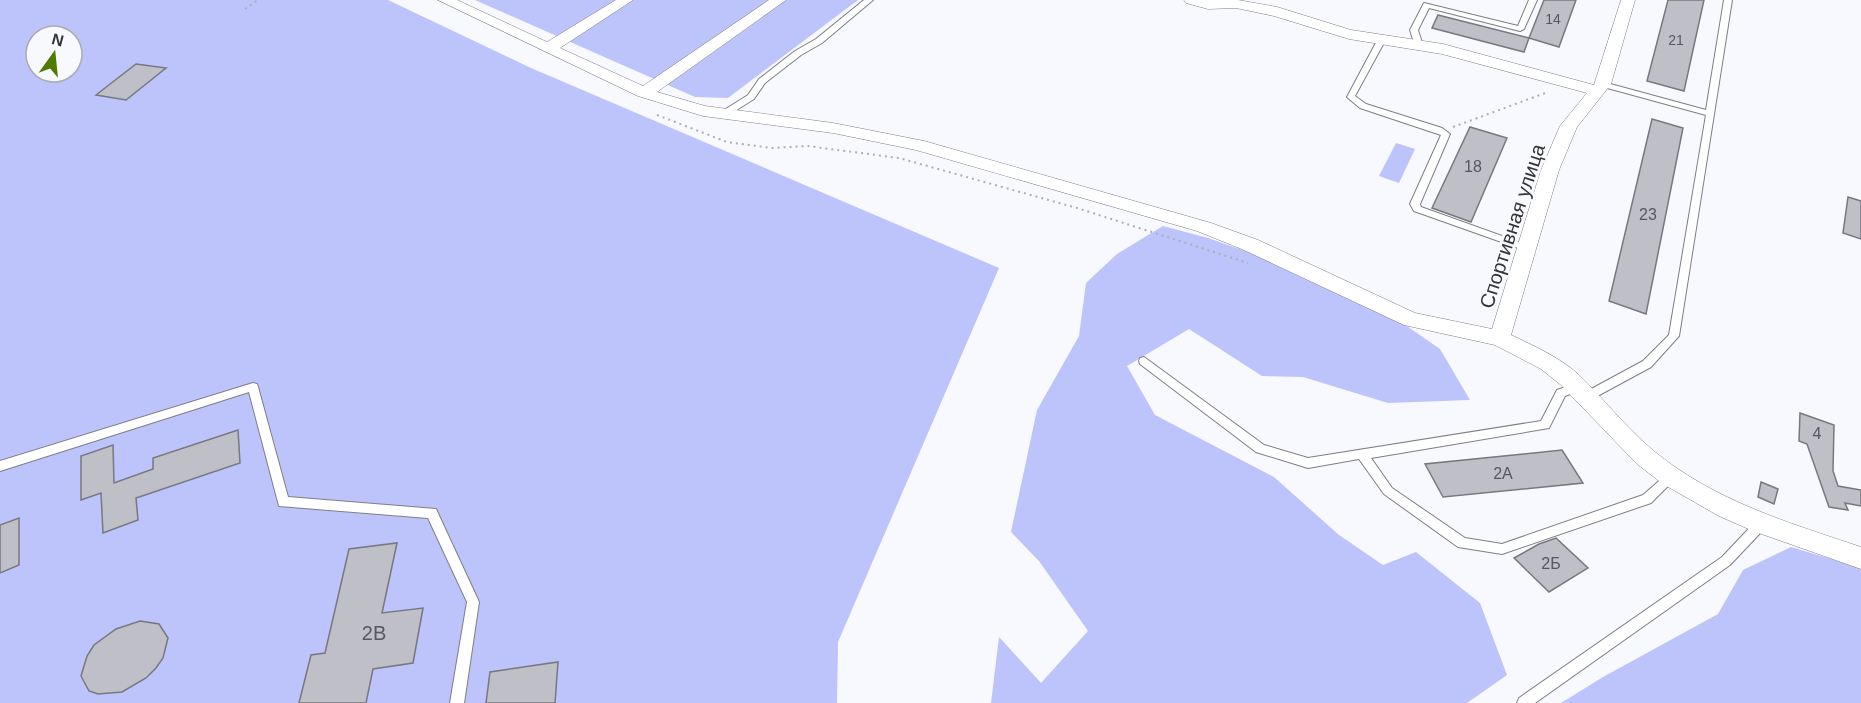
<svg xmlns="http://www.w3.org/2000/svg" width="1861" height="703" viewBox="0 0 1861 703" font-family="Arial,sans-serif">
<rect width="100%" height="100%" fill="#f8f9fe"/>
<g fill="#bdc3fb" fill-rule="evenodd">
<path d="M 0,0 L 388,0 L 531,68 L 999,268 L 838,642 L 837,703 L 0,703 ZM 36,36 L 72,36 L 72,72 L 36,72 Z"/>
<polygon points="475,0 858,0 728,98 695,97"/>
<polygon points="1396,143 1415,149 1399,183 1379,176"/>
<polygon points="1163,226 1208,238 1280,263 1372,302 1440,349 1470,400 1388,403 1303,377 1262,376 1189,329 1127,366 1155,415 1274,477 1339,535 1383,565 1416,552 1480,603 1507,675 1467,703 991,703 999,637 1041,683 1088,631 1039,561 1011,532 1037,410 1079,336 1086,283 1117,254"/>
<polygon points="1791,547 1861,568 1861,703 1561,703 1603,677 1718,614 1743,570"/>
</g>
<g fill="#bebfc7" stroke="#777880" stroke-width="1.5">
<polygon points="1544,0 1576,0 1559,47 1529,38"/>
<polygon points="1668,0 1704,0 1684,91 1647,81"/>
<polygon points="1438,15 1529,38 1524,52 1432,28"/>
<polygon points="136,64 166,68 126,100 96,95"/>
<polygon points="1652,119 1683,128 1646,314 1609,301"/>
<polygon points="1470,127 1507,138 1471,222 1432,208"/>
<polygon points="1848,197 1861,201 1861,239 1843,233"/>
<polygon points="1800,413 1834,425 1833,471 1838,486 1861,490 1861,506 1845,503 1848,510 1829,507 1807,444 1799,441"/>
<polygon points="238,430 240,463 136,498 138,520 103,533 101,493 81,500 81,456 113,445 114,483 153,469 153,458"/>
<polygon points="1562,450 1583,483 1443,497 1425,464"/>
<polygon points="1761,482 1778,489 1774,504 1758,497"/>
<polygon points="19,518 19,565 0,573 0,525"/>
<polygon points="1556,538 1588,568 1549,592 1514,558 1539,544"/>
<polygon points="397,543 382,613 423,608 413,663 373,669 366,703 299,703 311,655 325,653 349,549"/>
<polygon points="140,621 159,624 168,638 163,658 156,668 146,678 122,692 98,694 89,691 81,676 87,656 94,645 116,629"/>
<polygon points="558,662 555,703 486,703 490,672"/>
</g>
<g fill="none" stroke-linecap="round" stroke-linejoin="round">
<defs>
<g id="service">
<polygon points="864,0 873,0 822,43 801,55 765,83 754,99 727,116 721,116 721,112 748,95 759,79 795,51 816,39"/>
<polygon points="1529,0 1537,0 1524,29 1520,31 1429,8 1418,30 1423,46 1419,48 1415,46 1410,30 1424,3 1518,26"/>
<polygon points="1724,0 1732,0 1679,336 1651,367 1590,400 1582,400 1581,397 1582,394 1643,361 1669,335 1706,115 1600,86 1599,84 1603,82 1706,110"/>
<polygon points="1379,37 1382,37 1386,39 1355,96 1366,104 1442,128 1450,134 1420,204 1421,207 1530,246 1532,248 1530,250 1524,250 1414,211 1410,204 1441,135 1360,108 1347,97"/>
<polygon points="1144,357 1264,445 1308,458 1541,421 1557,390 1577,383 1581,384 1582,387 1581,390 1565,396 1549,428 1371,458 1392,488 1465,538 1502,544 1643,495 1667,474 1671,472 1675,474 1677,477 1651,503 1502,554 1458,547 1384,494 1359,459 1308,468 1256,452 1140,364 1139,361 1140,358"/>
<polygon points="253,383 257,384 258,387 288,497 436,509 479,602 464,703 450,703 467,602 428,518 279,506 249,392 0,471 0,461"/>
<polygon points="1761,519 1765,520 1767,524 1765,528 1730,565 1535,703 1517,703 1519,698 1722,557 1757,520"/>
</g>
<path id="minor" d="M 438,0 L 457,0 L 547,42 L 616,0 L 633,0 L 560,48 L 643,86 L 769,0 L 786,0 L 657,92 L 705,106 L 833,123 L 924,141 L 1211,223 L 1258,240 L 1415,313 L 1492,329 L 1541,170 L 1560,126 L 1587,93 L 1442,54 L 1349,39 L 1274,16 L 1236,8 L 1208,9 L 1186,3 L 1184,0 L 1238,0 L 1277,7 L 1351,30 L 1443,44 L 1594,85 L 1621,0 L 1635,0 L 1611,84 L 1577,127 L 1559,170 L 1511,335 C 1534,346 1559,357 1578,374 C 1604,399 1627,429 1655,452 C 1715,501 1789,523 1861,547 L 1861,569 L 1753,531 L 1719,516 L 1663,484 L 1637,464 L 1561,385 L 1541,369 L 1495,345 L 1404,325 L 1244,250 L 1197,231 L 916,150 L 833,133 L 703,116 L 638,96 Z"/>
</defs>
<use href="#service" stroke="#7e7f86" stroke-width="2"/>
<use href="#minor" stroke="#7e7f86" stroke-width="1"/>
<g stroke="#adaeb3" stroke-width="2" stroke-dasharray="2 4" stroke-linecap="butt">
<polyline points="245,9 258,0"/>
<polyline points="657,115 727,142 772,148 807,146 899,158 1077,208 1248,263"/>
<polyline points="1453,127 1548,92"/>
</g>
<use href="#service" fill="#fff" fill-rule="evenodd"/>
<use href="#minor" fill="#fff" fill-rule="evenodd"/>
</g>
<g text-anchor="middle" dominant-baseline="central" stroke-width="6" stroke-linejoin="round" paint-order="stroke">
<g font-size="14" fill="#56585c">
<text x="1553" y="19">14</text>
<text x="1676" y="40">21</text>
</g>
<g font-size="16" fill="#56585c">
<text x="1473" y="166">18</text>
<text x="1648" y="214">23</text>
<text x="1817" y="433">4</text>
<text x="1503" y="473">2А</text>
<text x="1551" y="563">2Б</text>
</g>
<g font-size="20" fill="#343538" stroke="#f8f9fe">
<text transform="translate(1512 226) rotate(-72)">Спортивная улица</text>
</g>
<g font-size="20" fill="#56585c">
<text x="374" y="633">2В</text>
</g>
</g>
<g transform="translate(54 54) rotate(15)"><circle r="28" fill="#f8f9fe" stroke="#aaabaf" stroke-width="1.5"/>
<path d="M0-4.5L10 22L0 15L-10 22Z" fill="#507b00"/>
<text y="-9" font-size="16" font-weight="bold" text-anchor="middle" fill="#343538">N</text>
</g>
</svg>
